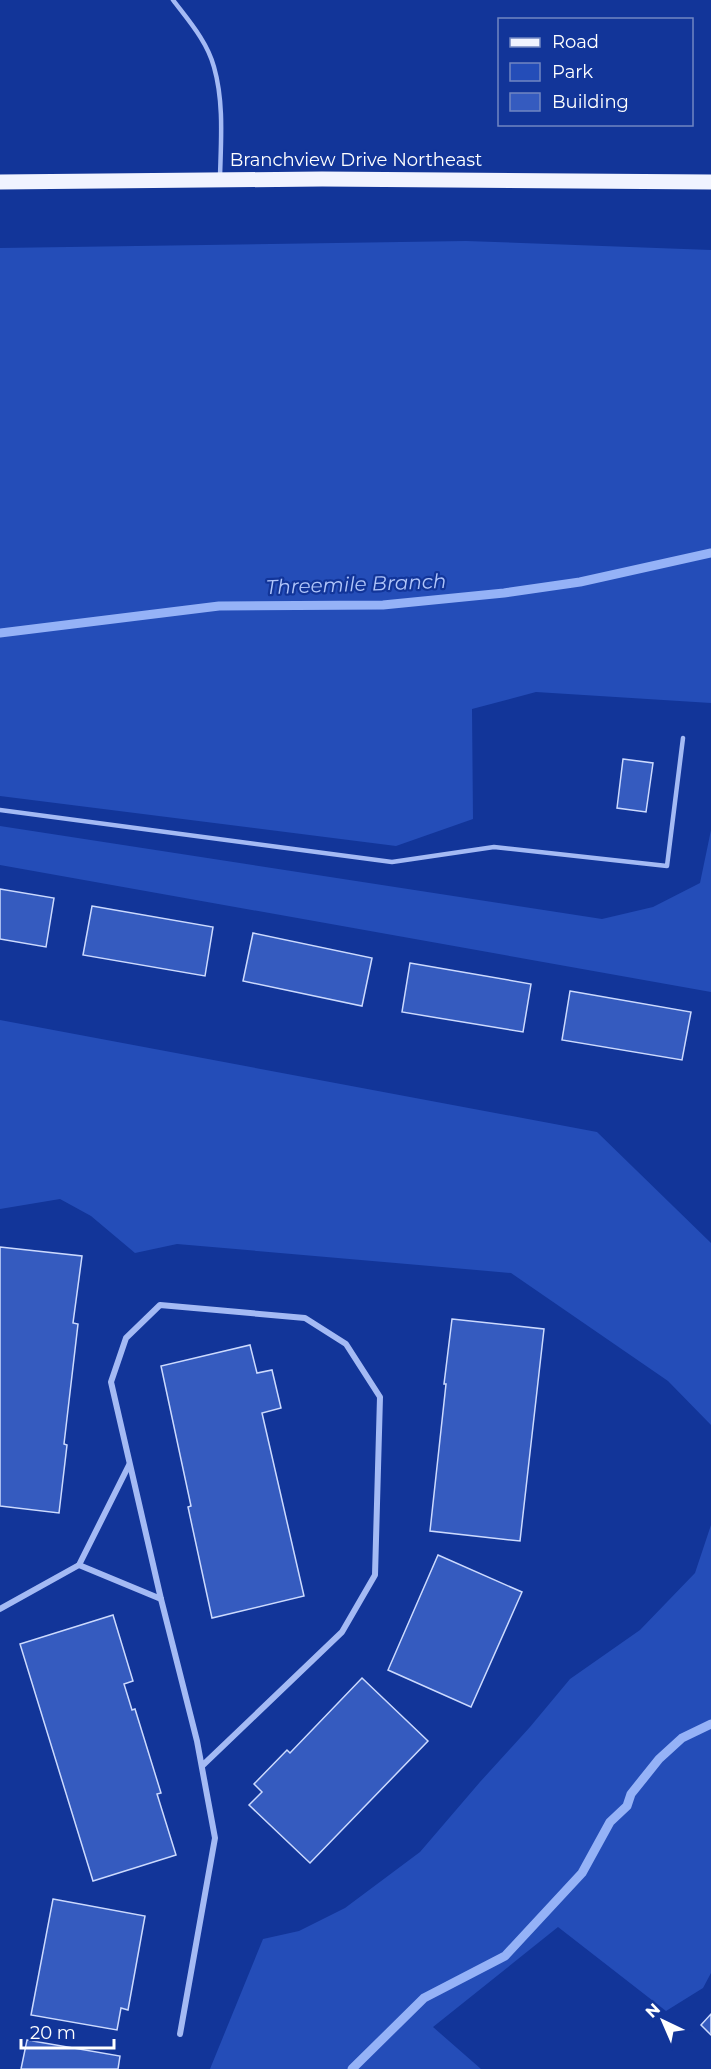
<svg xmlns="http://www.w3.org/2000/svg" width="711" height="2069" viewBox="0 0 711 2069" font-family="Montserrat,sans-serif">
<rect width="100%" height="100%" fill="#123599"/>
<g fill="#244db8">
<polygon points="466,241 711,250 711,703 536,692 472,709 473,819 396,846 0,796 0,248"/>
<polygon points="0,826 602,919 653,907 700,883 711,830 711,992 0,865"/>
<polygon points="0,1020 597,1132 711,1243 711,1425 668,1381 511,1273 177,1244 135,1253 91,1216 60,1199 0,1209"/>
<polygon points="711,1525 711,1973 703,1988 666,2011 558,1927 433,2027 481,2069 210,2069 263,1939 299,1931 345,1908 420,1852 480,1782 530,1727 570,1679 640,1630 695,1573"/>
</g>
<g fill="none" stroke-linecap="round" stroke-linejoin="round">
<g stroke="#95b2f7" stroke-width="9">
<polyline points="0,633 219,606 383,605 504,593 580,582 711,553"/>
<polyline points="352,2069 424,1998 505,1956 582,1873 610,1822 627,1806 631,1794 659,1759 682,1738 711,1724"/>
</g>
</g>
<g fill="#355bbf" stroke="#ccdafe" stroke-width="1.5">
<polygon points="623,759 653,763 646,812 617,808"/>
<polygon points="0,889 54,898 46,947 0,939"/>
<polygon points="92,906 213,927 205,976 83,955"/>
<polygon points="253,933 372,958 362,1006 243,981"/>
<polygon points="410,963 531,984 523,1032 402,1012"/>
<polygon points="570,991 691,1012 682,1060 562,1040"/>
<polygon points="0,1247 82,1256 73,1323 78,1324 64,1444 67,1445 59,1513 0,1506"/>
<polygon points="452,1319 544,1329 520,1541 430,1531 446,1384 444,1384"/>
<polygon points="250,1345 257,1373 272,1370 281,1408 262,1413 304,1596 212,1618 188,1507 191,1506 161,1366"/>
<polygon points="438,1555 522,1592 471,1707 388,1670"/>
<polygon points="113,1615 133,1681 124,1684 132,1710 135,1709 161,1793 157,1794 176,1855 93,1881 20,1644"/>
<polygon points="362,1678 428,1741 310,1863 249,1805 262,1792 254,1784 287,1750 290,1753"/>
<polygon points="53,1899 145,1916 128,2010 121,2008 117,2030 31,2015"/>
<polygon points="711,2014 711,2035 701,2025"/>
<polygon points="27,2040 120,2056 118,2069 21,2069"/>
</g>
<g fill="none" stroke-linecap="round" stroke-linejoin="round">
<g stroke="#a4baf4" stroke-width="4.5">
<path d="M 173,0 C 188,20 207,41 214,67 C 224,102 221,140 220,177"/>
<polyline points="0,810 392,862 494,847 667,866 683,738"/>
</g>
<g stroke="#a4baf4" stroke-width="6">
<polyline points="79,1565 161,1599"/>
<polyline points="0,1609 79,1565 129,1465"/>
<polyline points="180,2034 215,1838 197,1741 161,1599 111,1382 126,1338 160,1305 305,1318 346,1344 380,1397 375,1575 342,1632 202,1766"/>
</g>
<polyline stroke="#f0f3ff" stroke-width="15" points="0,182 322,179 711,182"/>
</g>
<g text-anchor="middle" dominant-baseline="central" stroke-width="4.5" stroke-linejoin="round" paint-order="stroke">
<g font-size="18" fill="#fff" stroke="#123599">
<text x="356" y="160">Branchview Drive Northeast</text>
</g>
<g font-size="20" font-style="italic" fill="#b0c5fa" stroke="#123599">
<text transform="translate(356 584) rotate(-2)">Threemile Branch</text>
</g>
</g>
<rect x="498" y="18" width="195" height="108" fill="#123599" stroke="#7186c2" stroke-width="1.5"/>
<rect x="510" y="38" width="30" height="9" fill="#f0f3ff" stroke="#7186c2" stroke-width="1.5"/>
<text x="552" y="48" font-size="18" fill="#ffffff">Road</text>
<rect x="510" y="63" width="30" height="18" fill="#244db8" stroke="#7186c2" stroke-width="1.5"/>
<text x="552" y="78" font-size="18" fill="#ffffff">Park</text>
<rect x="510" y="93" width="30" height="18" fill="#355bbf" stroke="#7186c2" stroke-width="1.5"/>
<text x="552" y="108" font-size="18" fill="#ffffff">Building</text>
<g transform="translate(663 2021) rotate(316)" stroke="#123599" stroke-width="4.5" paint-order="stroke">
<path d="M0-4.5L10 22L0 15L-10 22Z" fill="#ffffff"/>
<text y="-9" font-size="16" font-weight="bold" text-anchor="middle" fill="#ffffff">N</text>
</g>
<path d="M21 2039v9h93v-9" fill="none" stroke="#ffffff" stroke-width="3"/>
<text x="30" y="2039" font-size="18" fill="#ffffff" stroke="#123599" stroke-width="4.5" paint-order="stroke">20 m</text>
</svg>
